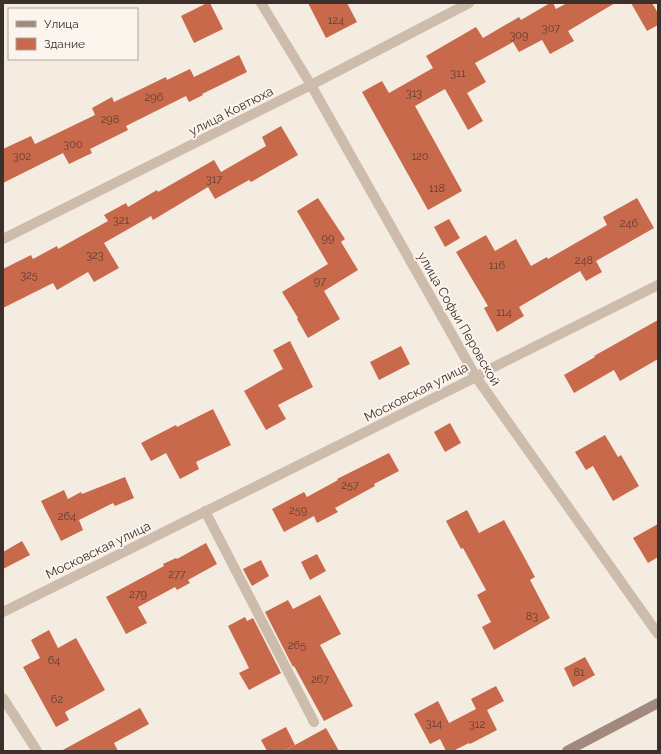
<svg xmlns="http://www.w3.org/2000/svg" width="661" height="754" viewBox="0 0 661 754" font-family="Raleway,sans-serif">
<rect width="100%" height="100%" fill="#f4ebe1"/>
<g fill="#c8694b">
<polygon points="207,3 210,3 223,29 194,43 181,16"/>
<polygon points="308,3 347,3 357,22 326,38"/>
<polygon points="550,3 553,3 556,9 567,3 615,3 568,31 574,41 550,54 542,40 519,52 513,42 475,63 486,82 467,93 483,121 468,130 445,89 415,106 462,191 428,210 362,92 382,81 389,93 433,68 426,56 476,27 483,38 519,17 521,20"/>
<polygon points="631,3 652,3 658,13 658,25 647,31"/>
<polygon points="239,55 247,72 202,94 203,95 189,102 186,96 126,126 128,130 90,149 92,153 69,164 63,153 3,183 3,149 31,136 35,144 95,115 92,108 112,97 114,102 166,77 167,80 190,69 194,77"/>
<polygon points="281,126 298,155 251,182 249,180 215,199 208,187 153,220 151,216 104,243 119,268 94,282 88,272 57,290 53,283 3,308 3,269 31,255 33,259 57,246 58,249 108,221 104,215 126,203 128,207 157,190 158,192 214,160 221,172 266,146 262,137"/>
<polygon points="318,198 345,239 341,242 358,270 324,291 340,319 308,338 297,319 298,318 282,292 328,264 297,211"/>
<polygon points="637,198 654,228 596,261 602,272 586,281 580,271 519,307 524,316 497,332 484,308 488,306 456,252 486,235 495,251 516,239 531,266 547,257 548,259 607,225 603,217"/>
<polygon points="449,219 460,238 445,247 434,227"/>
<polygon points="658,320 658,359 620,381 614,370 574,393 564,375 595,357 594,356"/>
<polygon points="290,341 313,387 278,405 286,419 266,430 244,391 283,369 273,350"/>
<polygon points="401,346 410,364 379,380 370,362"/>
<polygon points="213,409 231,445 196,462 199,469 180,479 166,453 151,461 141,443 176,425 177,427"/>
<polygon points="450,423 461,443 445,452 434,432"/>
<polygon points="605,435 618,457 621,455 639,486 613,501 593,466 586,470 575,452"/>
<polygon points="389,453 399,471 374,484 375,486 335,508 338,512 317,523 314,516 284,532 272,509 304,492 307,497 338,480 337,479"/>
<polygon points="125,477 134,498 115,506 113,503 79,520 83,530 61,541 41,501 64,490 68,499 81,492 82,494"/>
<polygon points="467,510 479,533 504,520 535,577 530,580 550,618 494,650 482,627 491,622 477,595 486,590 463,548 461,549 446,521"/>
<polygon points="658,524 658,557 648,563 633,538"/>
<polygon points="22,541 30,555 3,569 3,552"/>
<polygon points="206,543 217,564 188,580 190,583 177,590 175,587 138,607 147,623 126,634 106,597 164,566 163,564 176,558 177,559"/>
<polygon points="317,554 326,571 310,580 301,562"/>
<polygon points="261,560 269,576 252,586 243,569"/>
<polygon points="320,595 341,634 320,645 353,706 324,721 294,666 293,667 265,612 288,600 293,609"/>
<polygon points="245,617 247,621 253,618 281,673 249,690 239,673 249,668 228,626"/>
<polygon points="49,630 58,648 76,638 105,690 65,712 69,720 56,727 23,667 40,658 31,640"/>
<polygon points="585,657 595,675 573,687 564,668"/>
<polygon points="496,686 504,701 487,710 497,730 470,744 469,743 453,751 446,751 440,739 430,744 414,714 438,701 449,723 476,709 471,699"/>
<polygon points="140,708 149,724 114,743 118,751 61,751"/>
<polygon points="286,727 295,745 284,751 267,751 261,740"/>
<polygon points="326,728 339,751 284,751 295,745"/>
</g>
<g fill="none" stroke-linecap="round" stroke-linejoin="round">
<g stroke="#cdbbac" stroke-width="10">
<polyline points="261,3 311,85 476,377 658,634"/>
<polyline points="3,239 311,85 469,3"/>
<polyline points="205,511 314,722"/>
<polyline points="3,612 476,377 486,371 658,285"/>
<polyline points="3,698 37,751"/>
</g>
<polyline stroke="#a18a7d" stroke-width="10" points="567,751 658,703"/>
</g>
<g text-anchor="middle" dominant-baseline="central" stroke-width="4" stroke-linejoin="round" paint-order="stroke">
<g font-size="11" fill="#5e3e33">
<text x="336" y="20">124</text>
<text x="551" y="28">307</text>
<text x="519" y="35">309</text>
<text x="458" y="73">311</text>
<text x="414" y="93">313</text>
<text x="154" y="97">296</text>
<text x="110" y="119">298</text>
<text x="73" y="144">300</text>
<text x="22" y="156">302</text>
<text x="420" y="156">120</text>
<text x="214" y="179">317</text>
<text x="437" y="188">118</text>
<text x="121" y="220">321</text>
<text x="629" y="223">246</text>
<text x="328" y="238">99</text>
<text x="95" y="255">323</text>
<text x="584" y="260">248</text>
<text x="497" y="265">116</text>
<text x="29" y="275">325</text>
<text x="320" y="281">97</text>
<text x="504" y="312">114</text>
<text x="350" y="485">257</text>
<text x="298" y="510">259</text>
<text x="67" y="516">264</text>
<text x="177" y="574">277</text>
<text x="138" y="594">279</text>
<text x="532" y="616">83</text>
<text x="297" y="645">265</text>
<text x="54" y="660">64</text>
<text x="579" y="672">81</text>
<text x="320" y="679">267</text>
<text x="57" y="699">62</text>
<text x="434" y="723">314</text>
<text x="477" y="724">312</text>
</g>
<g font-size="13" fill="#3b302b" stroke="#fbf5ee">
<text transform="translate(231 111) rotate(-27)">улица Ковтюха</text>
<text transform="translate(459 319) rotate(60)">улица Софьи Перовской</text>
<text transform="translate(416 392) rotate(-27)">Московская улица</text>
<text transform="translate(98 550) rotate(-26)">Московская улица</text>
</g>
</g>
<rect width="661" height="754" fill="none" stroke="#3b302b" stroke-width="8"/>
<rect x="8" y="8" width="130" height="52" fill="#fbf5ee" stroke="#aea6a0"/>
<rect x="16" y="21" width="20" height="6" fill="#a18a7d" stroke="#aea6a0"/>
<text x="44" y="28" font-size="12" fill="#3b302b">Улица</text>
<rect x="16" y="38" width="20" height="12" fill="#c8694b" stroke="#aea6a0"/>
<text x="44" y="48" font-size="12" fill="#3b302b">Здание</text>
</svg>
